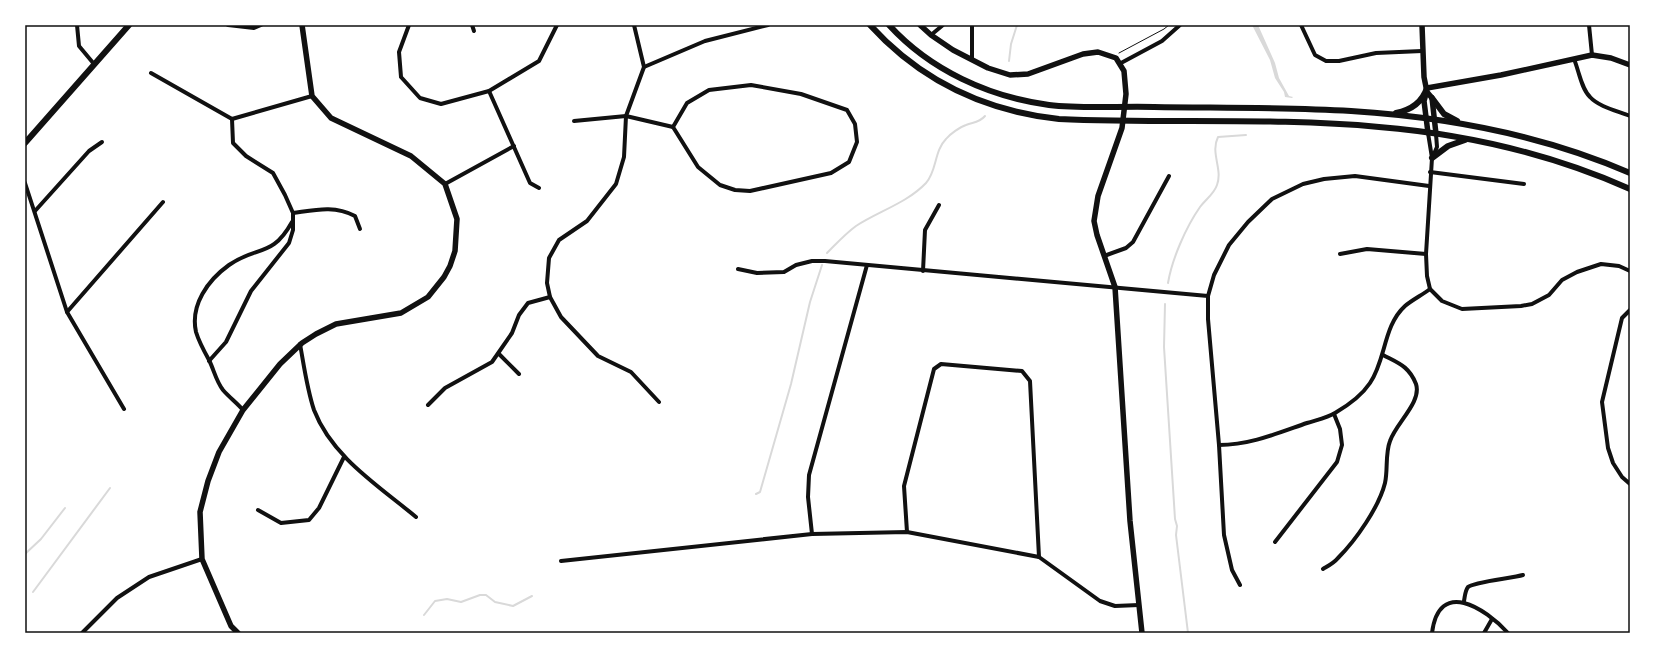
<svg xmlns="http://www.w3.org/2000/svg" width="1655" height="658" viewBox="0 0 1655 658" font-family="'PT Sans',sans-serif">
<rect width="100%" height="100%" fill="#fff"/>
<polygon fill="#d9d9d9" points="1252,25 1258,25 1275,63 1279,78 1289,96 1293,97 1292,98 1285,97 1284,92 1275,78 1270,60"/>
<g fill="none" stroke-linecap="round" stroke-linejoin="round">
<g stroke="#d9d9d9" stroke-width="2">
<polyline points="1009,61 1011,44 1017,25"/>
<path d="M 827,253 C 836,244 845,234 856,226 C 879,211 907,203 926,183 C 937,171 934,151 946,139 C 950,134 960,127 966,125 C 974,122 979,123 985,116"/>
<path d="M 1168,283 C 1172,259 1186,227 1200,207 C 1206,199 1214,194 1217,185 C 1223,169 1210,153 1218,137 L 1246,135"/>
<polyline points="1165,304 1164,347 1175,519 1177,526 1176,535 1188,633"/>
<polyline points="756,494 760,492 762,485 791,384 810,302 822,265"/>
<polyline points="25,554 41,539 65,508"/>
<polyline points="33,592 110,488"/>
<polyline points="424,615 435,601 447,599 461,602 480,595 486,595 495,602 513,606 532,596"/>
</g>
<polyline stroke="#111" stroke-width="1" points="1119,53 1164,29 1169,25"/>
<g stroke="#111" stroke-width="4">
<polyline points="77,25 79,46 94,64"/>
<polyline points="228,25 254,28 261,25"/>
<polyline points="409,25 399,52 401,77 420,98 441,104 489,91 539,61 557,25"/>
<polyline points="472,25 474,31"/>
<polyline points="634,25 644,67"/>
<polyline points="972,25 972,60"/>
<polyline points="1301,25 1315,55 1326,61 1339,61 1376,53 1422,51"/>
<polyline points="1589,25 1592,55"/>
<polyline points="931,35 943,25"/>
<path d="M 1574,59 C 1579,71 1581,88 1590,97 C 1599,107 1618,111 1630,116"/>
<polyline points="1121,63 1162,41 1180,25"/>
<polyline points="151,73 232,119 312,96"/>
<polygon points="751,85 801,94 847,110 855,124 857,142 849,162 831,173 750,191 735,190 720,185 698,167 673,127 687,103 709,90"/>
<polyline points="489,91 530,183 539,188"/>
<polyline points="574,121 626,116 673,127"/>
<polyline points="1428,133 1432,158 1426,254 1427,276 1430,289 1442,301 1462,309 1521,306 1532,304 1549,295 1562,280 1577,272 1601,264 1619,266 1630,271"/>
<polyline points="1433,156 1437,147 1436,134"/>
<polyline points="1430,172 1524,184"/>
<polyline points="25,183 67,312 124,409"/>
<polyline points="445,184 514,146"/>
<polyline points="35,211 89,151 102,142"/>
<path d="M 293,213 C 315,210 334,205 355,216 L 360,229"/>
<polyline points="1340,254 1367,249 1426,254"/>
<polyline points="1104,256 1126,248 1133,242 1169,176"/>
<polyline points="738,269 757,273 784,272 796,265 812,261 825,261 1208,296"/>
<polyline points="923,271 925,230 939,205"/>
<polyline points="1630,310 1622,318 1602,402 1608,448 1613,463 1622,477 1630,484"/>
<polyline points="67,312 163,202"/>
<path d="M 300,344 C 304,366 307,389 314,410 C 332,457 379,486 416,517"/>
<polyline points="499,354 519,374"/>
<polyline points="209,361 226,342 251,291 289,243 293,230 293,213 285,195 273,173 246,156 233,143 232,119"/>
<polyline points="659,402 631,372 598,356 561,317 550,297 547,283 549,258 559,240 587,221 616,184 624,157 626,116 644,67 705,41 768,25"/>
<polyline points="428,405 445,388 492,362 512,333 519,315 528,303 550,297"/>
<path d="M 243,410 C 237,403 229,397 223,390 C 216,381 214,370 209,360 C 204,351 199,342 196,332 C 190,305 208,280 229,265 C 258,245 272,258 292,222"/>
<path d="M 1219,445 C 1250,445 1278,433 1307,423 C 1316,420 1327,418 1335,413 C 1347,406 1362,395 1370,383 C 1386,360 1383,326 1405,306 C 1412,300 1422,295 1430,289"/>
<polyline points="258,510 281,523 309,520 319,508 344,457"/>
<polyline points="907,532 904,486 934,369 941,364 1022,371 1030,381 1039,557"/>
<polyline points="812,534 808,497 809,475 867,265"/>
<polyline points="1275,542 1337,462 1342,445 1340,429 1334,414"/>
<polyline points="561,561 812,534 907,532 1039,557 1100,601 1115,606 1139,605"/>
<path d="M 1323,569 C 1328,566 1334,563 1338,558 C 1356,540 1379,507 1385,483 C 1388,470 1385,454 1390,441 C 1396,423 1422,402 1416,384 C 1409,366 1398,363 1383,355"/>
<polyline points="1240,585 1232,570 1224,535 1219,445 1208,319 1208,296 1214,275 1229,245 1248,222 1272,199 1303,184 1324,179 1355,176 1429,186"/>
<path d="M 1464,601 C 1465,596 1465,591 1468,587 C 1473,582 1513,578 1523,575"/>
<polyline points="82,633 117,598 149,577 202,559"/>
<path d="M 1432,633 C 1439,578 1485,608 1508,633"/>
<polyline points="1484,633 1492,619"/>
</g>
<g stroke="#111" stroke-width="5.5">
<polyline points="920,25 931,35 953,50 988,68 1010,75 1028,74 1083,54 1098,52 1116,58 1124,71 1126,94 1122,128 1098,196 1094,221 1097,235 1115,287 1130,521 1142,633"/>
<polyline points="1422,25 1424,77 1427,92 1432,98 1436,134"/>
<polyline points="1427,88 1501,75 1592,55 1611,58 1630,65"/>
<polyline points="1426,94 1424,101 1428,133"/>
<polyline points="238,633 231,626 202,559 200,512 208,481 219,452 243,410 280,364 302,343 316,334 336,324 401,313 428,297 444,277 450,266 455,251 457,219 445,184 411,156 331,118 312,96 302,25"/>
</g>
<g stroke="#111" stroke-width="6">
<path d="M 870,25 C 920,80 985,111 1059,119 C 1165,124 1273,117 1379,127 C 1464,134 1551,154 1630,189"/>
<path d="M 889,25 C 930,70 989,97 1049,105 C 1083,109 1119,106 1154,107 C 1219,108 1286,107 1351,111 C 1446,117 1543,135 1630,173"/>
<polyline points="1432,98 1444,114 1457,121"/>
<path d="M 1396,113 C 1411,110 1422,103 1427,88"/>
<polyline points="25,143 129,25"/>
<polyline points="1432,158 1448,146 1465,140"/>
</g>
</g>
<rect width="1655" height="658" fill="none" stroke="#ffffff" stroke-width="52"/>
<rect x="26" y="26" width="1603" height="606" fill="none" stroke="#111" stroke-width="1.5"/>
</svg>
